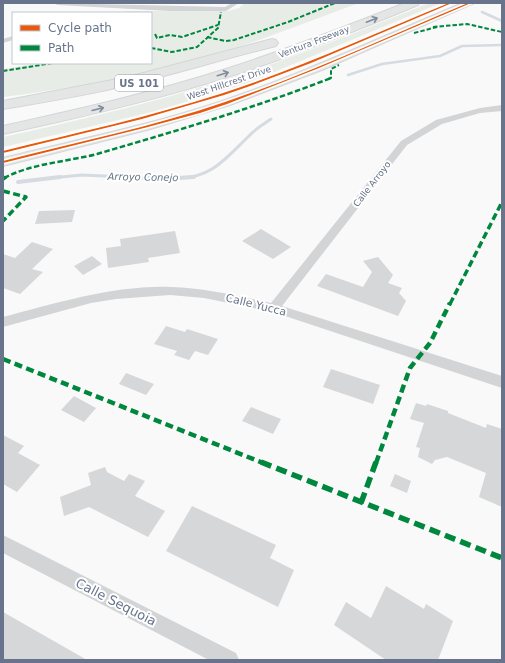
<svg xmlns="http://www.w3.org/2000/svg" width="505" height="663" viewBox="0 0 505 663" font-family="'DejaVu Sans',sans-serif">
<rect width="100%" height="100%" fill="#f9f9f9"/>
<g fill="#e8ece7">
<path d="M 245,3 L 359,3 C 297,26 235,51 170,67 C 115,81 59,90 3,97 L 3,69 L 40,63 L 151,63 L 151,13 L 124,13 L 126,11 L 228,11 L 239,8 Z"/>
<path d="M 429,3 L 441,3 L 245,84 L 152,112 L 3,147 L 3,137 C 101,116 200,91 294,56 C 339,40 384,21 429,3 Z"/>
</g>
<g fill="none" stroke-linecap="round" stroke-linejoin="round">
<g stroke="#d5dbe0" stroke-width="2.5">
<polyline points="482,12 502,21"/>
<polyline points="348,75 382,64 440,56 462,46 502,45"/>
</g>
<g stroke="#d5dbe0" stroke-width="3">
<polyline points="51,178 82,175 148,178"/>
<path d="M 180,178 C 213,177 227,157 249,136 C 255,129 264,124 271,119"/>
</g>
<g stroke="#d5dbe0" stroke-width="4">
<polyline points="129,177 161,179 194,177"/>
<polyline points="18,182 60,177"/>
</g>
</g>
<g fill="#d6d7d9">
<polygon points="75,210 72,222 35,224 39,211"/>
<polygon points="261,229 291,247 273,259 242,241"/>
<polygon points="175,231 180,253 148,258 149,262 108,268 106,248 121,246 120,239"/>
<polygon points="32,242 53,249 32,269 43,272 20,294 3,288 3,254 15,258"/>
<polygon points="92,256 102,264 83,275 74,266"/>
<polygon points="378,257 393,275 388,283 402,288 399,293 406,301 398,316 317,286 326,274 363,287 372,272 363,261"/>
<polygon points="166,326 185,332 187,329 218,339 208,355 195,351 189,360 174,355 177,351 154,344"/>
<polygon points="331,369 380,385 373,404 323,387"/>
<polygon points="126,373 154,384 146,395 119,384"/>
<polygon points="74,396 96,408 84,422 61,410"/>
<polygon points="416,403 426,406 427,404 448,411 448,413 486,428 487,424 502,429 502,507 479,497 486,473 447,457 435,460 432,464 418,457 420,448 416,447 424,423 410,419"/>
<polygon points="251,407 281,419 273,434 242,421"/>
<polygon points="3,435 24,446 18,453 40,465 17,492 3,484"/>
<polygon points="105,467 107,472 124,481 129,474 145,481 135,496 165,511 148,537 89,507 64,516 60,497 91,485 88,473"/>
<polygon points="395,474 411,481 407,493 390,486"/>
<polygon points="192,506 276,545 270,558 294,570 278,607 166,551"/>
<polygon points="386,586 424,609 426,604 453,621 438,660 386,660 334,625 346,602 371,618"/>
<polygon points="3,612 87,660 3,660"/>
</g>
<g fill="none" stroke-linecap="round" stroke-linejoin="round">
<defs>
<path id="secondary" d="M 463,3 L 474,3 L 322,70 L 230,105 L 147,130 L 3,166 L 3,158 C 76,140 151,125 222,101 C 304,73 383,36 463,3 Z"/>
<g id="motorway">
<path d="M 405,3 L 419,3 L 418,5 C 358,30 298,54 237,74 C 160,99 82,117 3,134 L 3,126 C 79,109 155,92 229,68 C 288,49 347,26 405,3 Z"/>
<path d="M 272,39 L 276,40 L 278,43 L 276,46 C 227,58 178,73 129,85 C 87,95 45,102 3,109 L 3,101 L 128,77 Z"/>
</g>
</defs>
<use href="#secondary" stroke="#d4d6d8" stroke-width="2"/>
<use href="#motorway" stroke="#d4d5d7" stroke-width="2"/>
<g fill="#d3d4d5" fill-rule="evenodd">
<polygon points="54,3 225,7 232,3 239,3 226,11 170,11 57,5"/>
<polygon points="13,36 13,40 3,43 3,39"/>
<path d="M 502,105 L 502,111 L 480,113 L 442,124 L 407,145 L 282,306 L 502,376 L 502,388 L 273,312 L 204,298 L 170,295 L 116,299 L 91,303 L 3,327 L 3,317 C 57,303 115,285 171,287 C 205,288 238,296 271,303 L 401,141 L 436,120 L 480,108 Z"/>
<polygon points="3,535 236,653 239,660 209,660 3,553"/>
</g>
<use href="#secondary" fill="#e4e5e5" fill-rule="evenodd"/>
<use href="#motorway" fill="#e4e5e5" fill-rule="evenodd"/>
<g stroke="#00873e" stroke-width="2" stroke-dasharray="4.5 2" stroke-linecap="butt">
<polyline points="433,27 467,24 502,32"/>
<polyline points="414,33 437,27"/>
<polyline points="155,34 157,38 170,35 182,37 218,25"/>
<polyline points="207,37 225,41 234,40 288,22 335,3"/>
<polyline points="151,48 172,52 197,47 218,28 221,12"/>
<polyline points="3,71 53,63"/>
<polyline points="328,79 331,78 331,69 339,65"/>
</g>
<path stroke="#00873e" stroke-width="2.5" stroke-dasharray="5.5 2.5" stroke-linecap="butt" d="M 4,178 C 33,163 66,162 97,154 C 176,131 254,108 331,78"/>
<g stroke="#00873e" stroke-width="3.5" stroke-dasharray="7 3.5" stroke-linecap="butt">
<polyline points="3,179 6,177"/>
<polyline points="3,191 26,197 3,221"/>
<polyline points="450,304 502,202"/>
</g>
<g stroke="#00873e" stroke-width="4.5" stroke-dasharray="8 4.5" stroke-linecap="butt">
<polyline points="3,359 263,463"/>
<polyline points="376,463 410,368 430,343 450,303"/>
</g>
<g stroke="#00873e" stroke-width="5.5" stroke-dasharray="11 5.5" stroke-linecap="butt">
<polyline points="261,462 502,558"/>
<polyline points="361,503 376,462"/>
</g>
<defs>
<g id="cycleway">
<path d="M 449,3 L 452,3 L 311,63 L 253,85 L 224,95 L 142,119 L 3,153 L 3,151 C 76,133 149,117 220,94 C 298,69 373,34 449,3 Z"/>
<path d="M 468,3 L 471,3 L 319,68 L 227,104 L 200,113 L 144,128 L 3,163 L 3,161 C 77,142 152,127 225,102 C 308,74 387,37 468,3 Z"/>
</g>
</defs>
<use href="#cycleway" stroke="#fff" stroke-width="3"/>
<use href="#cycleway" fill="#e8590c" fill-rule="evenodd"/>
</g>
<defs><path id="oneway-shaft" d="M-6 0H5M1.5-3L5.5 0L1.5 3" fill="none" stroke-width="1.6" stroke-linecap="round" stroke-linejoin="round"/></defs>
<g stroke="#808b9d">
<use href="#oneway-shaft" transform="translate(372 20) rotate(-21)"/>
<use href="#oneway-shaft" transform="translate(223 74) rotate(-17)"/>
<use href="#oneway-shaft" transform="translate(98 109) rotate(-14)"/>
</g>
<g text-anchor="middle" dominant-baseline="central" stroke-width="4" stroke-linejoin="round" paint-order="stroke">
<g font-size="9" fill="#67748b" stroke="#fff">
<text transform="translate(314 42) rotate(-21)">Ventura Freeway</text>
<text transform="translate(229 83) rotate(-19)">West Hillcrest Drive</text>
<text transform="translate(372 184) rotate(-52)">Calle Arroyo</text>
</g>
<rect fill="#fff" stroke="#959eae" stroke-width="1" x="115" y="75" width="48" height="16" rx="3"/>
<g font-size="10" font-weight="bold" fill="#67748b">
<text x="139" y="83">US 101</text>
</g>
<g font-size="10" font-style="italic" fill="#637685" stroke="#fff">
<text transform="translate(143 177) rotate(1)">Arroyo Conejo</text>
</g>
<g font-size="11" fill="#67748b" stroke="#fff">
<text transform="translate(256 305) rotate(14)">Calle Yucca</text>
</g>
<g font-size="13" fill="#67748b" stroke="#fff">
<text transform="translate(116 602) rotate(27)">Calle Sequoia</text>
</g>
</g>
<rect width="505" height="663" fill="none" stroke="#67748b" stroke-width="8"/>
<rect x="12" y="12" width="140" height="52" fill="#ffffff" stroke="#c2c7d1"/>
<rect x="20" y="25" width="20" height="6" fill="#e8590c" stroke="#c2c7d1"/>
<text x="48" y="32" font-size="12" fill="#67748b">Cycle path</text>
<rect x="20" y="45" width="20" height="6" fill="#00873e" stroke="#c2c7d1"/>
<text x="48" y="52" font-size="12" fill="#67748b">Path</text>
</svg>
